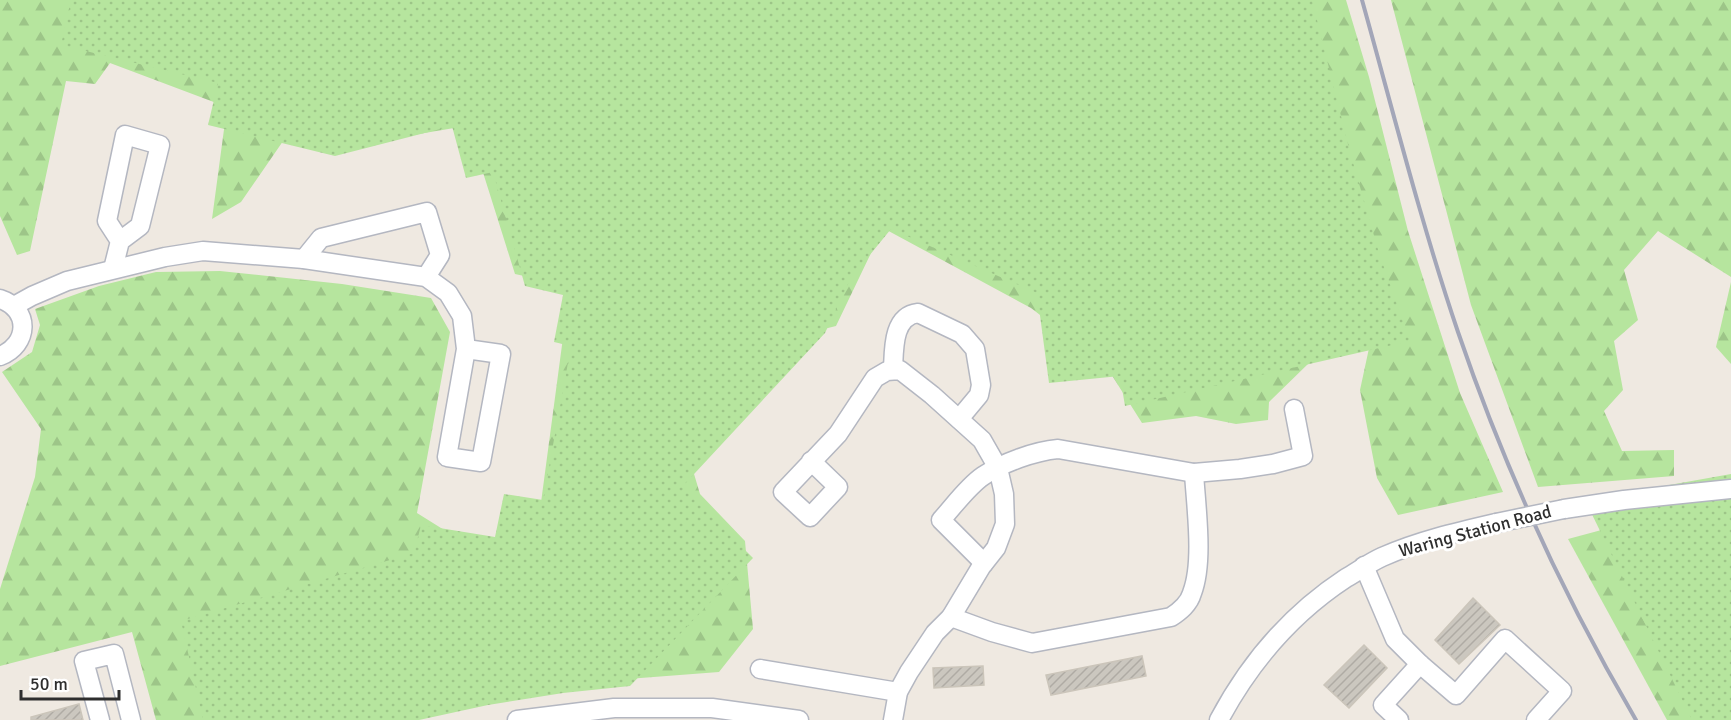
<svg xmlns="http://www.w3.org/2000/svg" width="1731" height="720" viewBox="0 0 1731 720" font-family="Signika,sans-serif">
<defs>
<pattern id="forest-firs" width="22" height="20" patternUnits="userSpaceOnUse" patternTransform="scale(1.5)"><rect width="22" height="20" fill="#b6e59e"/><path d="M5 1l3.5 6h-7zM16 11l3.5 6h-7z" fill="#9dc588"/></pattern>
<pattern id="park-dots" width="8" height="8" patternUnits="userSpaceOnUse" patternTransform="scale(1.5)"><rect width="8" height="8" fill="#b6e59e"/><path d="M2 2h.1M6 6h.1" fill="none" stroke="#9dc588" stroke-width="1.8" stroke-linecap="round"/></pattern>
<pattern id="building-hatch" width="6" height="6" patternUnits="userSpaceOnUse" patternTransform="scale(1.5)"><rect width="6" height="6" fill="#cbc7bf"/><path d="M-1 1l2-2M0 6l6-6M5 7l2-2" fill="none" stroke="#afaba4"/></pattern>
</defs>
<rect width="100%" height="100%" fill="#efe9e1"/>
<g fill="url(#forest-firs)">
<polygon points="0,0 1346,0 1369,77 1408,231 1460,393 1503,492 1398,515 1377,478 1360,390 1374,325 1348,325 1269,402 1268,420 1236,424 1196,416 1142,423 1106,366 1031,308 883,228 836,326 768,343 689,457 700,494 745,541 753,629 719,672 549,685 372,720 156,720 132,632 0,666 0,589 35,477 41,429 2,372 32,352 40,325 35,309 99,286 156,272 220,271 342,284 431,298 450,332 417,513 457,538 504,541 540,510 564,330 565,285 515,274 480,163 466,126 342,147 290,131 241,202 212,219 227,107 110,63 95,84 66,81 30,251 17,255 0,216"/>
<polygon points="1391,0 1731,0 1731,277 1658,231 1624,270 1638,320 1614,341 1623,390 1604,411 1622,451 1674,450 1674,476 1538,487 1471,305"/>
<polygon points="1731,282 1731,364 1716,347"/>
<polygon points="1661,514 1731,720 1667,720 1568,539"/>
</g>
<g fill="url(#park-dots)">
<polygon points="71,0 1312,0 1350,152 1379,253 1410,341 1125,406 1120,376 1049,383 1037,293 891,229 851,278 825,333 682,487 753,558 630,686 563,693 488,705 419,720 203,720 181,621 414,553 421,525 495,537 504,494 543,500 571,346 554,342 563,295 525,286 493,172 466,178 452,126 335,156 208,125 218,83 61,45"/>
<polygon points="1731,474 1731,720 1692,720 1585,500"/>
</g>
<g fill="url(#building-hatch)" stroke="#cbc5ba" stroke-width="1.5">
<polygon points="1473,598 1500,625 1459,664 1435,640"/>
<polygon points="1364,645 1387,668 1349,708 1324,685"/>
<polygon points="1142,656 1146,676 1051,695 1046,675"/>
<polygon points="983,666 984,685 934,688 933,668"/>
<polygon points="79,704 83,720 31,720 31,717"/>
</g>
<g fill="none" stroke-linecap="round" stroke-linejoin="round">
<defs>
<g id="minor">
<polyline points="304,259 321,238 427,212 440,255 426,277"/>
<polyline points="113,269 120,241 140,226 160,145 125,135 107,221 120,241"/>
<path d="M 0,299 C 31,309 29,345 0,356"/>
<polyline points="14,306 32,296 67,281 165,257 203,251 304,259 426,277 448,293 462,316 466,349 447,457 481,462 501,354 466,349"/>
<path d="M 893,370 C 894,351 892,316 918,313 L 962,334 L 975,349 L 981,385 L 979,395 L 959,419"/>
<polyline points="811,461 838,487 810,517 783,492 838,434 875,378 887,371 900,370 932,395 982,440 998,468 1004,494 1005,524 996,548 981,567 951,617 935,633 909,672 898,692 893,720"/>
<polyline points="1564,509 1624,500 1731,489"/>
<path d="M 984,563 L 941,520 C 954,506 967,487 983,476 C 1002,463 1035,451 1058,449 L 1194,473 L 1240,469 L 1273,464 L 1303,456 L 1294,409"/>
<polyline points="1364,566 1395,639 1420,664 1456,695 1505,639 1562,691 1536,720"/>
<path d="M 951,617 L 992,632 L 1032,643 L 1171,617 C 1180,611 1189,604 1192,593 C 1204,562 1196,507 1194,473"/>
<polyline points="760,669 898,692"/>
<polyline points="100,720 84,661 114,654 131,720"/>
<polyline points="517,720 614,708 712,708 799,720"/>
<path d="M 1219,720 C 1250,662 1291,614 1346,578 C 1358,571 1369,563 1382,557 C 1418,541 1457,532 1496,523"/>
<polyline points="1399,720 1383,705 1420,664"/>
</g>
</defs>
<use href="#minor" stroke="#b4b7c1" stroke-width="21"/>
<use href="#minor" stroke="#fff" stroke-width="18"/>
<path stroke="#a3a6b8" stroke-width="4" d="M 1362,0 C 1393,111 1421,223 1458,332 C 1504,467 1564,597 1636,720"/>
<defs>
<polyline id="minor-bridge" points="1496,523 1564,509"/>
</defs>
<use href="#minor-bridge" stroke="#b4b7c1" stroke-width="21" stroke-linecap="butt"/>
<use href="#minor-bridge" stroke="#fff" stroke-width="18"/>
</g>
<g text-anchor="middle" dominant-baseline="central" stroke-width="6" stroke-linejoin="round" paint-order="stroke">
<g font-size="18" fill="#2e2e2e" stroke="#fff">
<text transform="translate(1475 531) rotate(-15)">Waring Station Road</text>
</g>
</g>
<path d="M21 690v9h98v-9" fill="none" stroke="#2e2e2e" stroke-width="3"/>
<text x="30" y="690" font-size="18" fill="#2e2e2e" stroke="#ffffff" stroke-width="4.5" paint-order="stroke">50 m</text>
</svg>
